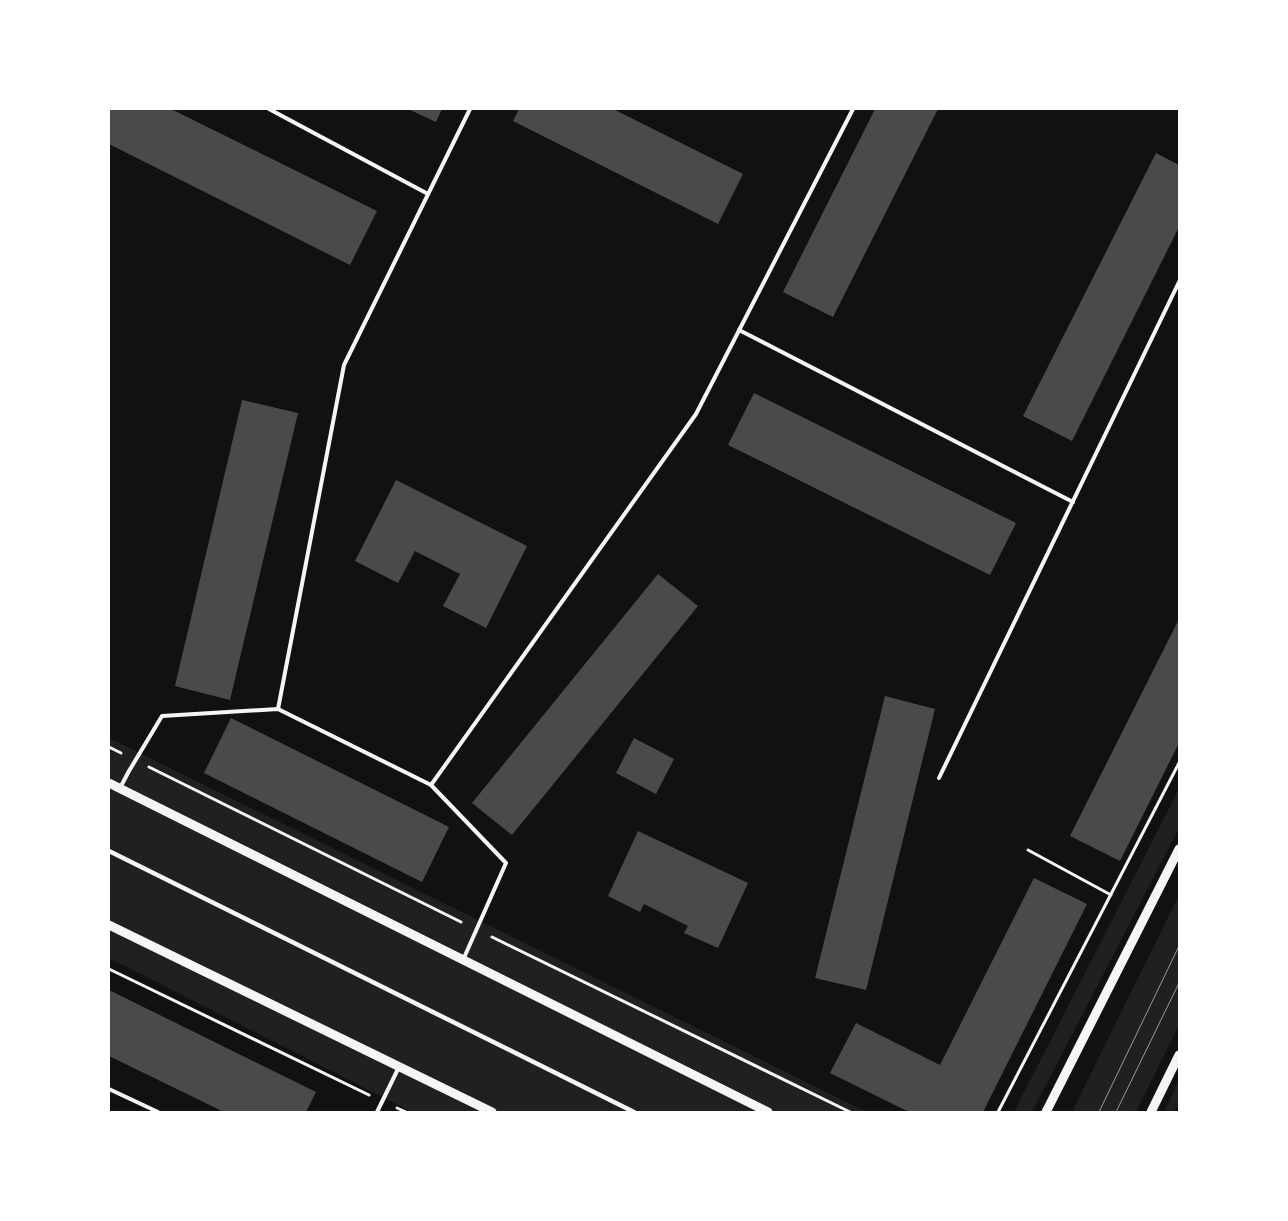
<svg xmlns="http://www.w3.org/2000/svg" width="1288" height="1221" viewBox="0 0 1288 1221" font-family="Overpass,sans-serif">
<rect width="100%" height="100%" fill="#111"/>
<g fill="#202020">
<polygon points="109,738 867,1112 412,1112 109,958"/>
<polygon points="1179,789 1179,828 1032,1112 1014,1112"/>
<polygon points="1179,895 1179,1025 1136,1112 1072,1112"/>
<polygon points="1179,1080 1179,1101 1174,1112 1164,1112"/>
</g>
<g fill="#4a4a4a">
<polygon points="109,109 171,109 377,211 350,265 109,144"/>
<polygon points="408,109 442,109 436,122"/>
<polygon points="519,109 613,109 743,174 718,224 513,121"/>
<polygon points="875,109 938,109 833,317 783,292"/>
<polygon points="1156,153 1179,165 1179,227 1072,441 1023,416"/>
<polygon points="754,393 1016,523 990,575 728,445"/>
<polygon points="242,400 298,413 230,700 175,686"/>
<polygon points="396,480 527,546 486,628 443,606 460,574 415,551 398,583 355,561"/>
<polygon points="658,574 698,606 512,835 472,803"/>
<polygon points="1179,619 1179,743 1120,861 1070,836"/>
<polygon points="885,696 935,709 866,990 815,978"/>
<polygon points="231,718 449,827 422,882 204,773"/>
<polygon points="634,738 674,759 656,794 616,773"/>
<polygon points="638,831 748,883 718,948 684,933 688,926 644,904 640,912 608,896"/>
<polygon points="1034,878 1087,904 983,1112 909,1112 830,1073 856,1023 940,1065"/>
<polygon points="109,990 316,1092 306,1112 224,1112 109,1056"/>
</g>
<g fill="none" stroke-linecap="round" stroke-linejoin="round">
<g stroke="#f5f5f5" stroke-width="3">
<polyline points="109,747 121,753"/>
<polyline points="149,767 461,922"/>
<polyline points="1028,850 1111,895"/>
<polyline points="492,937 850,1112"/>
<polyline points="109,969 369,1095"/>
<polyline points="397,1108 406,1112"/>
<polyline points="998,1112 1179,763"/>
</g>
<g stroke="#f5f5f5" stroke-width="4">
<polyline points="269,109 428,194"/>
<polyline points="739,330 1073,502"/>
<polyline points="278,709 344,365 470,109"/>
<polyline points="939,778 1179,282"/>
<polyline points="431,785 696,414 853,109"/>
<polyline points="120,788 129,771 162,716 278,709 431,785 506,863 463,960"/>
<polyline points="109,1089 158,1112"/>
<polyline points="377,1112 399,1067"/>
</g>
<polyline stroke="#f5f5f5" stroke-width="4.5" points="109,851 634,1112"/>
<g stroke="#f5f5f5" stroke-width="9">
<polyline points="109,783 768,1112"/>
<polyline points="109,925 492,1112"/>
<polyline points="1046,1112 1179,849"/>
<polyline points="1151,1112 1179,1055"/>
</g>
<g stroke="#9a9a9a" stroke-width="1">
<polyline points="1099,1112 1179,946"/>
<polyline points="1116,1112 1179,983"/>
</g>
</g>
<rect width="1288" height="1221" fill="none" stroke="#ffffff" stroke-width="220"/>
</svg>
